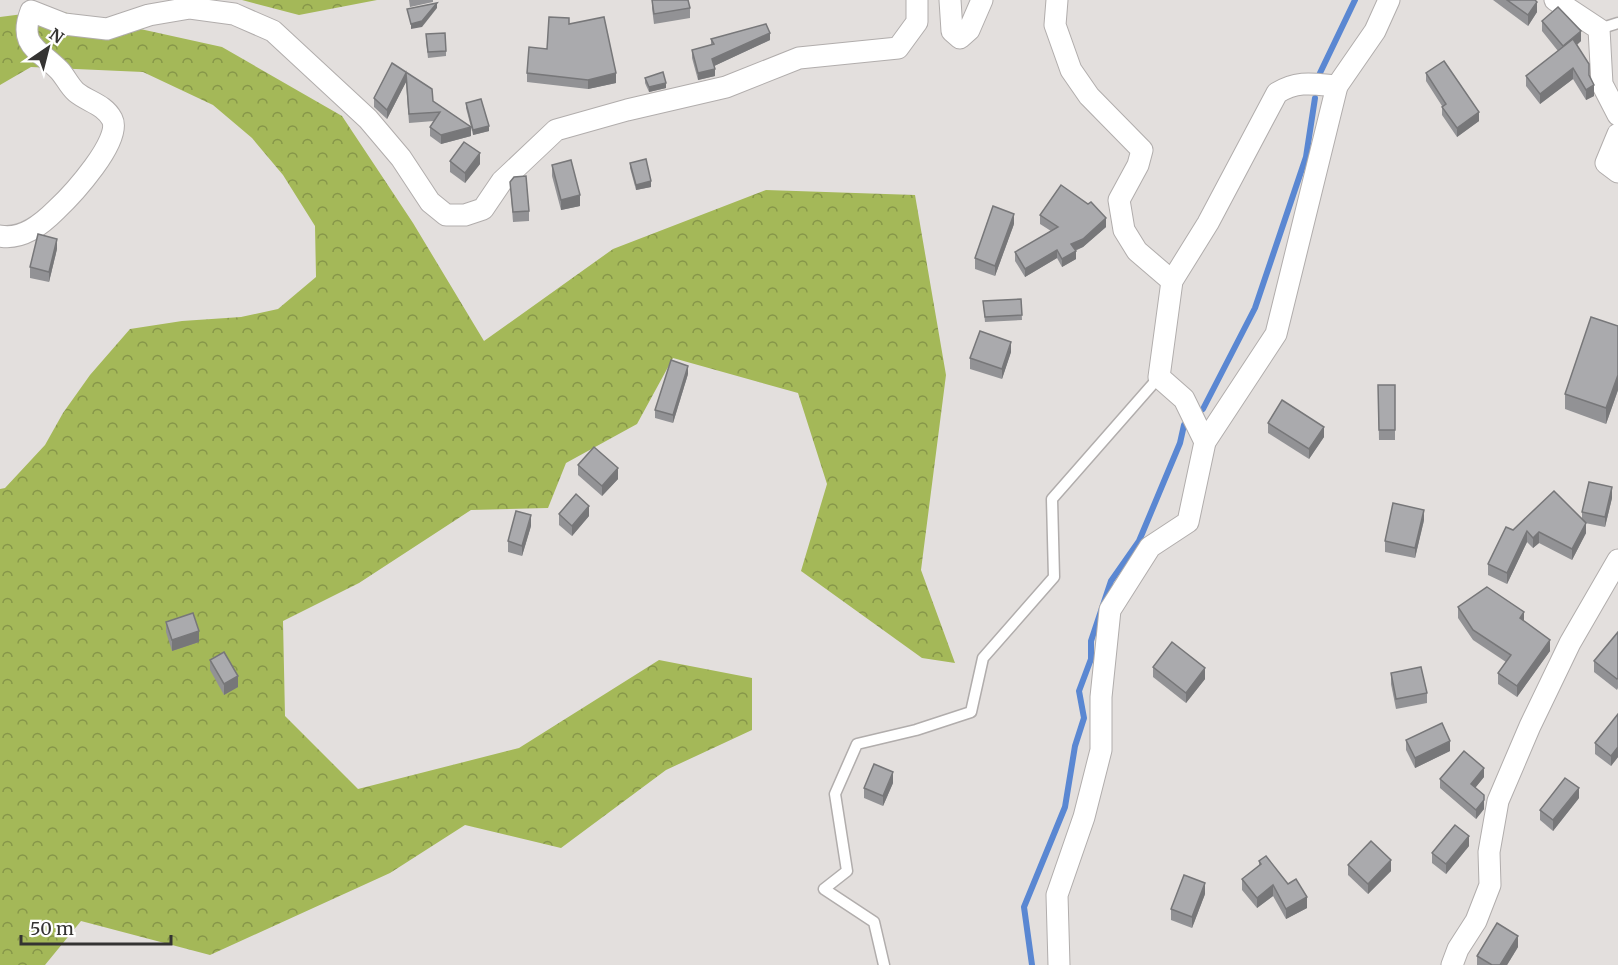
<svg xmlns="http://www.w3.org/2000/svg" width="1618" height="965" viewBox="0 0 1618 965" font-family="Merriweather,serif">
<defs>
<pattern id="forest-crowns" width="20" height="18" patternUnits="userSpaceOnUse" patternTransform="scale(1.5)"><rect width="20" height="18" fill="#a4b858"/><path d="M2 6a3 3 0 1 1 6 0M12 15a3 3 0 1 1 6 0" fill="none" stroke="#869649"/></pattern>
</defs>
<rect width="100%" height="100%" fill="#e3dfdd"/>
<g fill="url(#forest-crowns)">
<polygon points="242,0 377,0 299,15"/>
<polygon points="54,10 222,47 342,116 413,223 484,341 613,249 766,190 915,195 946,375 921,570 955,663 922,658 801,571 827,484 798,393 673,358 637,424 566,463 548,508 471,510 359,583 283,621 285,716 358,789 519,748 659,660 752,678 752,730 666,770 561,848 465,825 390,873 210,955 81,921 45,965 0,965 0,489 5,488 45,445 63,413 90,375 130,329 182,321 241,317 278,309 316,277 315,226 283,175 252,138 213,105 143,72 31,67 0,85 0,17"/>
</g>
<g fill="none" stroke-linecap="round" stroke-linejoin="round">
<g stroke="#5a87d2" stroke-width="6">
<polyline points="1320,73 1355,0"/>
<polyline points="1203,409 1255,308 1306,157 1315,98"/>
<polyline points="1032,965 1024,907 1065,807 1075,746 1084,718 1079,691 1091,659 1091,641 1111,581 1139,541 1180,443 1184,425"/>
</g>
<defs>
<g id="lane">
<polyline points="1599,29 1618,23"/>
<polyline points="884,965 874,922 824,889 847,871 835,794 857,744 916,730 971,712 983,658 1054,577 1052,499 1159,377"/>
</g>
<g id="street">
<polyline points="950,0 952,31 960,38 969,30 982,0"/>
<polyline points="1057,0 1055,25 1071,70 1089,96 1142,150 1138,165 1119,200 1124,230 1137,251 1172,281"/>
<polyline points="1555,0 1599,29 1602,84 1618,115"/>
<polyline points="1618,134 1606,163 1618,172"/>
<path d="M 0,236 C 22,240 41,225 56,210 C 71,196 123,140 112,119 C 104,104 88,102 76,92 C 69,86 65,76 59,70 C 38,49 18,45 31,11 L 64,24 L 107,29 L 149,15 L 190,8 L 234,14 L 273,31 L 368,119 L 401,158 L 430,202 L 446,215 L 465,215 L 483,209 L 502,181 L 556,130 L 627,110 L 726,87 L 799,58 L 898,48 L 917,22 L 917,0"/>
<path d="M 1205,442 L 1184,399 L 1159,377 L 1172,281 L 1208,223 L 1277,93 C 1298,80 1314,84 1337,86"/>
<polyline points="1059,965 1057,895 1084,817 1101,750 1101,697 1110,610 1150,547 1188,522 1205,442 1276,334 1337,86 1375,31 1389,0"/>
<polyline points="1452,965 1458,949 1476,921 1490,885 1489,852 1498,801 1530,726 1570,643 1618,560"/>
</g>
</defs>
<use href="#lane" stroke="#b1adac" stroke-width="13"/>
<use href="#street" stroke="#b1adac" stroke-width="23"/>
<use href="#lane" stroke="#fff" stroke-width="10"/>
<use href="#street" stroke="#fff" stroke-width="21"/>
</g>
<g fill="#929295">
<polygon points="409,0 433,0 433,2 410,7"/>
<polygon points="652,0 690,8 690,18 654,24 652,8"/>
<polygon points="1493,0 1535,0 1537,12 1528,26"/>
<polygon points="1542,21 1581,41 1577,45 1589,75 1594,96 1586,100 1573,79 1540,104 1526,86 1526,76 1558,51 1542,31"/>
<polygon points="569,24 616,83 588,89 527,82 527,73"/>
<polygon points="711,39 770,40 714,66 715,76 698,80 692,58 692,50 711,45"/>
<polygon points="426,40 446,51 446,56 428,58"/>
<polygon points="392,63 433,101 471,136 441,144 430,136 430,127 434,121 409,123 406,82 387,119 374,107 374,98"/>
<polygon points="1426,73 1479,121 1457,137 1442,115 1442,106 1426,81"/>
<polygon points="645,78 666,88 649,92 645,83"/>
<polygon points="466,103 489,131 473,135 466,108"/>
<polygon points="450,161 480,164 465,183 450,172"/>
<polygon points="630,163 651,187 636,190 630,168"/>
<polygon points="552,165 580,206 561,210 552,176"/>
<polygon points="510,182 529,211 529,221 513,222"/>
<polygon points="1040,215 1106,227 1083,247 1075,251 1076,259 1062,267 1057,258 1025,277 1015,261 1015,252 1051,231 1040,224"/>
<polygon points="1014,224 995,276 975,269 975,258"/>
<polygon points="57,249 49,282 30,278 30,267"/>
<polygon points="1021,299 1022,320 985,322 983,301"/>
<polygon points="1618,326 1618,390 1606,424 1565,409 1565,394"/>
<polygon points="1011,352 1002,379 970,369 970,358"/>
<polygon points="688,374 673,423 655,418 655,410"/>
<polygon points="1378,385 1395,385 1395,440 1379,440"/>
<polygon points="1268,423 1324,437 1309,459 1268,433"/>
<polygon points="578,465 618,479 602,496 578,475"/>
<polygon points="1612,498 1605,527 1585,523 1586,533 1572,560 1539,543 1533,548 1527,542 1507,584 1488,575 1488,564 1513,530 1582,520 1582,512"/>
<polygon points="559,514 589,516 572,536 559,525"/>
<polygon points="1424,520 1415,558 1385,552 1385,541"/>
<polygon points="531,526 522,556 508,552 508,541"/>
<polygon points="1458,607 1524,621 1550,651 1517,697 1498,684 1498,673 1506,662 1473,640 1458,618"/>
<polygon points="166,622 199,642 172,651 166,632"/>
<polygon points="1618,633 1618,688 1617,690 1594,672 1594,661"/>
<polygon points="210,660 238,687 224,695 210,670"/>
<polygon points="1153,667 1205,679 1186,703 1153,677"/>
<polygon points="1391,673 1427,693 1427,703 1396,709 1391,684"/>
<polygon points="1618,714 1618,757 1611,766 1595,754 1595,743"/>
<polygon points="1406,740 1450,751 1415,768 1406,750"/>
<polygon points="1484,777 1475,788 1484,804 1484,809 1476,819 1440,788 1440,779"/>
<polygon points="893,783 883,806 864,798 864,788"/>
<polygon points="1579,798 1553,831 1540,820 1540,810"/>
<polygon points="1469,846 1446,874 1432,863 1432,853"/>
<polygon points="1259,861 1307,908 1286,919 1273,896 1257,908 1242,890 1242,879 1259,866"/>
<polygon points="1348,865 1391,871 1368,894 1348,875"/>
<polygon points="1205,894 1192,928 1171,920 1171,909"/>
<polygon points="1518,947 1507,965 1477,965 1477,956"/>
</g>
<g fill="#777779">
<polygon points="1537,2 1537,12 1528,26 1528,15"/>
<polygon points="437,3 437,8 422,27 411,29 411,24"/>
<polygon points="1581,31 1581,41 1563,56 1563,46"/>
<polygon points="770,33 770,40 712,67 712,59"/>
<polygon points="1573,68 1573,79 1540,104 1540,94"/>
<polygon points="715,69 715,76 698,80 698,73"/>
<polygon points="406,73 406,82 387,119 387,110"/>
<polygon points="616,73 616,83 588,89 588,80"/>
<polygon points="666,83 666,88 649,92 649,87"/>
<polygon points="1594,85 1594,96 1586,100 1586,90"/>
<polygon points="1479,112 1479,121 1457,137 1457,128"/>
<polygon points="489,126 489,131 473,135 473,130"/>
<polygon points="471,127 471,136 441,144 441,135"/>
<polygon points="480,153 480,164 465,183 465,173"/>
<polygon points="651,181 651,187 636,190 636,185"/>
<polygon points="580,195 580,206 561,210 561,200"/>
<polygon points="1014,214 1014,224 995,276 995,266"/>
<polygon points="1106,218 1106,227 1083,247 1071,252 1071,244"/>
<polygon points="57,239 57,249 49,282 49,272"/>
<polygon points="1057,250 1057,258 1025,277 1025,269"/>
<polygon points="1076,251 1076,259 1062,267 1062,259"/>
<polygon points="1011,342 1011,352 1002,379 1002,369"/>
<polygon points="688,366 688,374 673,423 673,415"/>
<polygon points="1618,375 1618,390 1606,424 1606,408"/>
<polygon points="1324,427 1324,437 1309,459 1309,449"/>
<polygon points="618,468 618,479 602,496 602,486"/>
<polygon points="1612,487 1612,498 1605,527 1605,517"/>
<polygon points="589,506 589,516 572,536 572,526"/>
<polygon points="1424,510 1424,520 1415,558 1415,548"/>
<polygon points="531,515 531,526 522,556 522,546"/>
<polygon points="1586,523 1586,533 1572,560 1572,549"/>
<polygon points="1527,531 1527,542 1507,584 1507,573"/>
<polygon points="1539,532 1539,543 1533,548 1533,538"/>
<polygon points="1524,612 1524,622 1520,618"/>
<polygon points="199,631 199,642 172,651 172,640"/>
<polygon points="1550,640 1550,651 1517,697 1517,686"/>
<polygon points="1205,668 1205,679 1186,703 1186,693"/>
<polygon points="238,676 238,687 224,695 224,684"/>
<polygon points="1450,741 1450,751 1415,768 1415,758"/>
<polygon points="1618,747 1618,757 1611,766 1611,756"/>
<polygon points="1484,768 1484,777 1471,793 1471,784"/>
<polygon points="893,772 893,783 883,806 883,796"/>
<polygon points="1579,788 1579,798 1553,831 1553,820"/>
<polygon points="1484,795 1484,809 1476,819 1476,810"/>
<polygon points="1469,836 1469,846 1446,874 1446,864"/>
<polygon points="1391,860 1391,871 1368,894 1368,884"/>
<polygon points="1205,883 1205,894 1192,928 1192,917"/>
<polygon points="1273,885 1273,896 1257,908 1257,898"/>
<polygon points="1307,897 1307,908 1286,919 1286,909"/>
<polygon points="1518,936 1518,947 1507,965 1500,965"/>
</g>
<g fill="#aaaaad" stroke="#777779" stroke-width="1.5">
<polygon points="652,0 688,0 690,8 654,14"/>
<polygon points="1507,0 1535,0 1537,2 1528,15"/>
<polygon points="437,3 422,21 411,24 407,9"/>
<polygon points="1558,7 1581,31 1563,46 1542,21"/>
<polygon points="549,17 569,18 569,24 604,17 616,73 588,80 527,73 529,47 547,49"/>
<polygon points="766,24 770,33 712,59 715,69 698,73 692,50 714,44 711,39"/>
<polygon points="445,33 446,51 428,52 426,34"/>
<polygon points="1573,39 1589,64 1589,75 1594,85 1586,90 1573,68 1540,94 1526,76"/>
<polygon points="1444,61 1479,112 1457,128 1442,107 1446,104 1426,73"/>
<polygon points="392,63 432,89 433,101 471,127 441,135 430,127 440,112 409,114 406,73 387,110 374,98"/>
<polygon points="663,72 666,83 649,87 645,78"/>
<polygon points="481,99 489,126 473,130 466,103"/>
<polygon points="464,142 480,153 465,173 450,161"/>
<polygon points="646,159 651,181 636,185 630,163"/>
<polygon points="571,160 580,195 561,200 552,165"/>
<polygon points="526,176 529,211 513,212 510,182 514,177"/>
<polygon points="1061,185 1088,204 1091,202 1106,218 1083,239 1071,244 1076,251 1062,259 1057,250 1025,269 1015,252 1058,227 1040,215"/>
<polygon points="993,206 1014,214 995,266 975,258"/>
<polygon points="38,234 57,239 49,272 30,267"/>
<polygon points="1021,299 1022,315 985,317 983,301"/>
<polygon points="1591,317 1618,326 1618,375 1606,408 1565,394"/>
<polygon points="980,331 1011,342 1002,369 970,358"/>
<polygon points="671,360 688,366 673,415 655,410"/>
<polygon points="1378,385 1395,385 1395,430 1379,430"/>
<polygon points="1282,400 1324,427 1309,449 1268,423"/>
<polygon points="594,447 618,468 602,486 578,465"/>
<polygon points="1589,482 1612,487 1605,517 1582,512"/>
<polygon points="1554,491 1586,523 1572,549 1539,532 1533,538 1527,531 1507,573 1488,564 1506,527 1513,530"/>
<polygon points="576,494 589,506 572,526 559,514"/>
<polygon points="1393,503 1424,510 1415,548 1385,541"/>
<polygon points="516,511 531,515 522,546 508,541"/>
<polygon points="1487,587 1524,612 1520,618 1550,640 1517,686 1498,673 1511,655 1473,630 1458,607"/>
<polygon points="193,613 199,631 172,640 166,622"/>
<polygon points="1618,632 1618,678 1617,679 1594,661"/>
<polygon points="1172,642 1205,668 1186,693 1153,667"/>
<polygon points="224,652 238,676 224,684 210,660"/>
<polygon points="1421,667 1427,693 1396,699 1391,673"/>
<polygon points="1618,714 1618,747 1611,756 1595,743"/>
<polygon points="1442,723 1450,741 1415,758 1406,740"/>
<polygon points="1464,751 1484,768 1471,784 1484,795 1484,800 1476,810 1440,779"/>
<polygon points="874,764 893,772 883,796 864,788"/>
<polygon points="1565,778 1579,788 1553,820 1540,810"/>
<polygon points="1455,825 1469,836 1446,864 1432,853"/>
<polygon points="1371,841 1391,860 1368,884 1348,865"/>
<polygon points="1266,856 1288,884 1296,879 1307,897 1286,909 1273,885 1257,898 1242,879 1261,864 1259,861"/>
<polygon points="1184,875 1205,883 1192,917 1171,909"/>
<polygon points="1497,923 1518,936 1500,965 1492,965 1477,956"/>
</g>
<g transform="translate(48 48) rotate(35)" stroke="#ffffff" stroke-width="4.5" paint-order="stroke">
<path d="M0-4.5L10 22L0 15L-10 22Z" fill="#343332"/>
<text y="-9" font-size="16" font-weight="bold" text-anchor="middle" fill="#343332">N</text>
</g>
<path d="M21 935v9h150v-9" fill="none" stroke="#343332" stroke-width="3"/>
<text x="30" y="935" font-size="18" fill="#343332" stroke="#ffffff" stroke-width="4.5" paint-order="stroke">50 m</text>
</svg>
